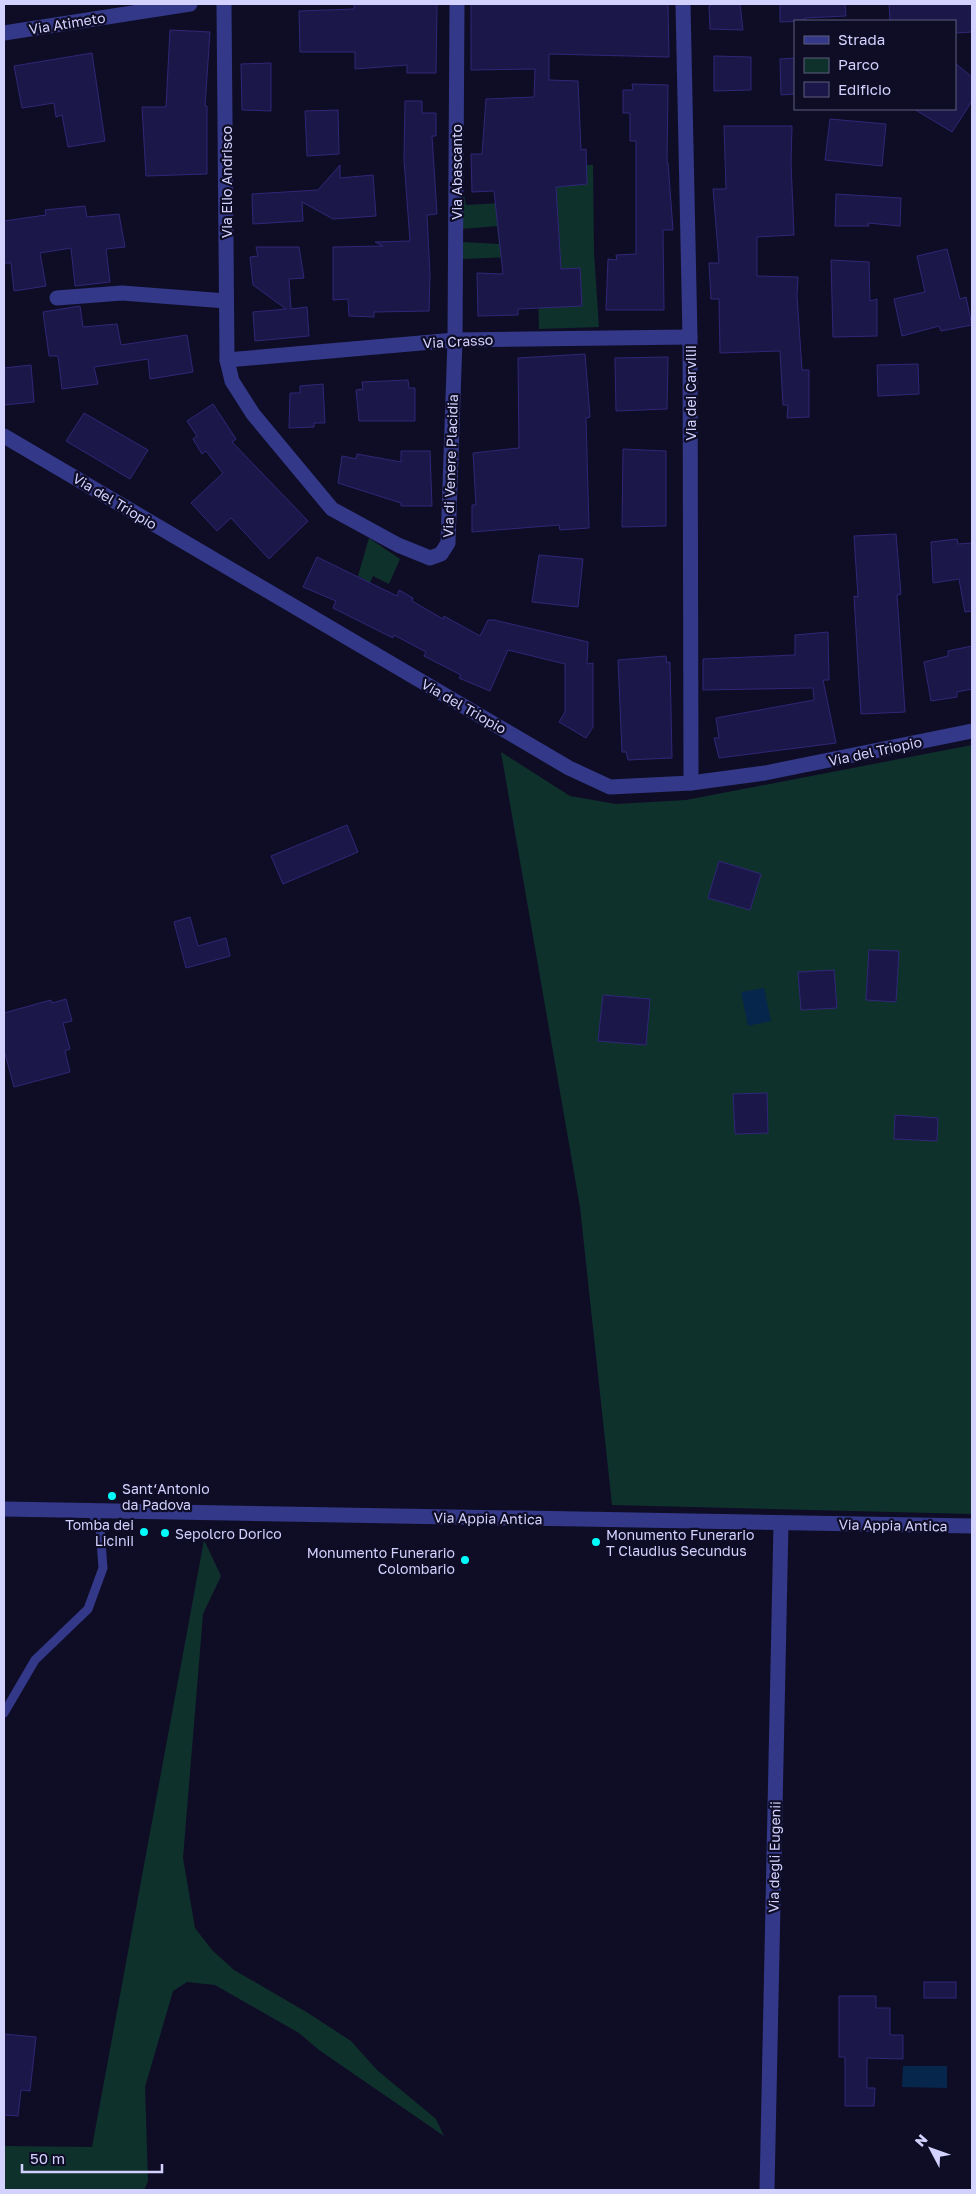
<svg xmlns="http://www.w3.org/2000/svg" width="976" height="2194" viewBox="0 0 976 2194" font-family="'Golos Text',sans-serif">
<rect width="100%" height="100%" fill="#0f0d26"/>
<g fill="#0f312c">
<polygon points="586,165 593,165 594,253 599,327 539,329 537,256 463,259 462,242 499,244 497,226 462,229 460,194 464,195 466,205 554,200 555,187 587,184"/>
<polygon points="369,538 400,559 389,584 373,576 370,583 358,576"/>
<polygon points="972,745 972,1514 612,1505 580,1207 501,752 570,796 616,804 686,800"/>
<polygon points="204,1540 221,1576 203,1614 183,1858 195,1928 212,1950 234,1970 308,2013 351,2041 377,2070 436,2119 444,2136 319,2050 299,2033 215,1985 187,1982 173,1991 145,2087 148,2181 144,2190 4,2190 4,2146 92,2147"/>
</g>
<g fill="#07264b">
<polygon points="764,988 771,1021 748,1026 741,992"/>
<polygon points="903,2066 947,2066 947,2088 902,2087"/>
</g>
<g fill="#1c1749" stroke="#2f2777">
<polygon points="354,4 437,4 436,73 407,73 407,65 355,69 355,52 300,52 299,11 354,9"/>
<polygon points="471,4 668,4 669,57 549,54 549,80 578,81 581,150 586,149 587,184 556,187 561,269 580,268 582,306 518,309 518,315 478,316 477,273 503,274 494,191 472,192 471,154 482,154 486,99 534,97 535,69 471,70"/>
<polygon points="713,4 740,4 743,30 710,29 709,6"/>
<polygon points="780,4 845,4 846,16 805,18 805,21 780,22"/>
<polygon points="889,4 972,4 972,32 955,33 955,21 890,21"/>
<polygon points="170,30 210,32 205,106 207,106 207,174 146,176 142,107 166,107"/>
<polygon points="92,53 105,141 68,147 62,115 56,117 54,103 22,108 14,66"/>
<polygon points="714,56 751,57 751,90 714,91"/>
<polygon points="795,58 795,94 781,95 780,59"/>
<polygon points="271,63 271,111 242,110 241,64"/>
<polygon points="955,63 972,77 972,101 952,132 914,109 955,109"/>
<polygon points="632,84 668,85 667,163 668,163 673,230 663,230 664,310 606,310 608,259 617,260 616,255 636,254 636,141 630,141 630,113 623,113 623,90 633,90"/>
<polygon points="405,101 422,101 422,113 436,113 436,136 432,136 437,214 427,215 430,275 429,311 374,312 374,317 349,316 348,299 333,300 333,247 383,246 375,242 410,241 404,160"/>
<polygon points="338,110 339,154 307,156 305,111"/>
<polygon points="830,119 886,124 882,166 825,160"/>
<polygon points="724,126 792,126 791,163 794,235 757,237 757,276 798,277 797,296 802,370 809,370 809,417 787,418 788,405 783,405 780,351 720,353 719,299 711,299 709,263 719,263 713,189 726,189"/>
<polygon points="340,165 340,178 373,175 376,216 333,219 302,202 303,221 253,224 252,194 318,190"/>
<polygon points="836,194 901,198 900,226 868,223 869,226 835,226"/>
<polygon points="85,206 87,217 119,214 125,247 106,249 110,282 75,286 71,248 40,253 46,286 14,291 11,263 4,263 4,221 46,215 45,210"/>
<polygon points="256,247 299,247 304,278 289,279 291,309 307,307 309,336 255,341 253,312 286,309 253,285 250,257 258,256"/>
<polygon points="947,249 960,299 966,297 972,325 941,331 939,326 902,336 894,299 925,292 917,256"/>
<polygon points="831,260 869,262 870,301 877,299 877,336 833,337"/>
<polygon points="80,306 83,327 117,324 121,345 187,335 193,372 150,379 148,359 94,367 98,384 62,389 58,356 49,356 43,312"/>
<polygon points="585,354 590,417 586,418 589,528 560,530 559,525 472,532 472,505 476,505 473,453 519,448 518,358"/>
<polygon points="668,357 667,409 616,411 615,358"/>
<polygon points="918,364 919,394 878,396 877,365"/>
<polygon points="31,365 34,402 4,405 4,368"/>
<polygon points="408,380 409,388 415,388 415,421 359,421 356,390 363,389 362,382"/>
<polygon points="323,384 325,423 314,423 314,427 289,428 290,393 300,393 300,386"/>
<polygon points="213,404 236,439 232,442 308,521 269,559 231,518 217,531 191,503 223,473 206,451 202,454 193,439 197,436 187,421"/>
<polygon points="84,413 148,450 130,479 66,441"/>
<polygon points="623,449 666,451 666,526 622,527"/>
<polygon points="401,451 430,451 432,506 401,506 401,503 338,483 342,456 356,459 357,454 401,462"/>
<polygon points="896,534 901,594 897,595 905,712 861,714 854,596 858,597 854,536"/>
<polygon points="957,539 958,544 972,543 972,611 965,612 959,579 933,583 931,542"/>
<polygon points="539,555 583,559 578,607 532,602"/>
<polygon points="317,557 397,596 399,590 413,598 412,601 443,619 444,616 480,636 488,620 494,620 588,642 587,664 593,663 593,727 586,738 559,722 565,712 565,664 508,650 490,691 459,678 461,675 424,656 426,652 394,635 393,638 333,608 336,601 303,587"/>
<polygon points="828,632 829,680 823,680 836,743 719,758 714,738 719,738 716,718 814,700 813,688 703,690 703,659 795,655 795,635"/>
<polygon points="972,646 972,689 957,692 957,697 931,701 924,662 948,656 948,651"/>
<polygon points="666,656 667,663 670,662 672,758 628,760 626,752 622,752 618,660"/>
<polygon points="347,825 358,852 283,884 271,856"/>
<polygon points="719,861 761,874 750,910 708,898"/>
<polygon points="190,917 198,946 226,938 230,956 186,968 174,922"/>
<polygon points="869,950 899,951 896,1002 866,1000"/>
<polygon points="834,970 837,1008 801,1010 798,972"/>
<polygon points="603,995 650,999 646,1045 598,1041"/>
<polygon points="66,999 72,1021 63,1023 70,1049 65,1051 70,1072 14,1087 4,1050 4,1013 51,1000 52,1003"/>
<polygon points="767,1093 768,1133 735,1134 733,1094"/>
<polygon points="895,1115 938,1118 937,1141 894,1139"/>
<rect x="924" y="1982" width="32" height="16"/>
<polygon points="839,1996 876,1996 876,2008 890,2008 890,2035 903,2035 903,2059 867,2058 867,2088 875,2088 874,2106 845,2106 845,2057 839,2057"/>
<polygon points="4,2034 36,2037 30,2091 21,2090 18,2116 4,2115"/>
</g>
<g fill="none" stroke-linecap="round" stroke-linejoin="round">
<polyline stroke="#333889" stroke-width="9" points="4,1713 35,1660 88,1609 103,1568 100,1528 91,1511"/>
<g stroke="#333889" stroke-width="15">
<polyline points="224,4 227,360 232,381 253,414 332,509 398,545 430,558 441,554 448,543 455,340 457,4"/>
<polyline points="683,4 690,337 691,783"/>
<polyline points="4,33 190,4"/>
<polyline points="57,298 122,293 226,301"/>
<polyline points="227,360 455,340 690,337"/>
<polyline points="4,436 569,768 610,787 691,783 765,773 972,731"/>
<polyline points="4,1509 972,1526"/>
<polyline points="767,2190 781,1523"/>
</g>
</g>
<g fill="#00fbfd" stroke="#0f0d26" stroke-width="2">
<circle cx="112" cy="1496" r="5"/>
<circle cx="144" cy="1532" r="5"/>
<circle cx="165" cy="1533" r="5"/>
<circle cx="596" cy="1542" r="5"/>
<circle cx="465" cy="1560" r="5"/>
</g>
<g text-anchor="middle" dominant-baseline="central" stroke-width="4.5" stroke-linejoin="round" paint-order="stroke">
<g font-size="14" fill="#d3d2ff" stroke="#0f0d26">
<text transform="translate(67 23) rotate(-9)">Via Atimeto</text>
<text transform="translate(456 172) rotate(-90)">Via Abascanto</text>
<text transform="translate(226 182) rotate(-90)">Via Elio Andrisco</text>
<text transform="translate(458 341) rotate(-3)">Via Crasso</text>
<text transform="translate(690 393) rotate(-90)">Via dei Carvilii</text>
<text transform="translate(450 466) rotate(-88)">Via di Venere Placidia</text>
<text transform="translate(115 501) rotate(31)">Via del Triopio</text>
<text transform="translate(464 706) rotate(30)">Via del Triopio</text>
<text transform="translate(875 751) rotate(-12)">Via del Triopio</text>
<text transform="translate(488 1518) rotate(1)">Via Appia Antica</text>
<text transform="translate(893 1525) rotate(1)">Via Appia Antica</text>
<text transform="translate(774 1857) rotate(-89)">Via degli Eugenii</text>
</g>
<g font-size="14" fill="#d3d2ff" stroke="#0f0d26" text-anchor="start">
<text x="122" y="1488">Sant‘Antonio<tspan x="122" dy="16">da Padova</tspan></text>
<text x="134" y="1524" text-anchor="end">Tomba dei<tspan x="134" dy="16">Licinii</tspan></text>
<text x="175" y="1533">Sepolcro Dorico</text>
<text x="606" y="1534">Monumento Funerario<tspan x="606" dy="16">T Claudius Secundus</tspan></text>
<text x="455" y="1552" text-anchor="end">Monumento Funerario<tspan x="455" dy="16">Colombario</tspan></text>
</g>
</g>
<rect width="976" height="2194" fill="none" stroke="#d3d2ff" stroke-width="10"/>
<rect x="794" y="20" width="162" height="90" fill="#0f0d26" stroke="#5d5c7d"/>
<rect x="804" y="36" width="25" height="8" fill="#333889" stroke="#5d5c7d"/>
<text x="838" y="45" font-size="15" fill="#d3d2ff">Strada</text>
<rect x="804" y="58" width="25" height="15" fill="#0f312c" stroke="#5d5c7d"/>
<text x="838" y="70" font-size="15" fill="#d3d2ff">Parco</text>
<rect x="804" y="82" width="25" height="15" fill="#1c1749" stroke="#5d5c7d"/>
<text x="838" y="95" font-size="15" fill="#d3d2ff">Edificio</text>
<g transform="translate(931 2149) rotate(311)" stroke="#0f0d26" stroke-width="4" paint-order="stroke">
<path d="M0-4L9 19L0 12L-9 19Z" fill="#d3d2ff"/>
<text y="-8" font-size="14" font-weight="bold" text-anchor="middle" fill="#d3d2ff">N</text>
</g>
<path d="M22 2164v8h140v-8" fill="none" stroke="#d3d2ff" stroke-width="2.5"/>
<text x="30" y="2164" font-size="15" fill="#d3d2ff" stroke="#0f0d26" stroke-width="4" paint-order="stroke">50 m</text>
</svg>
